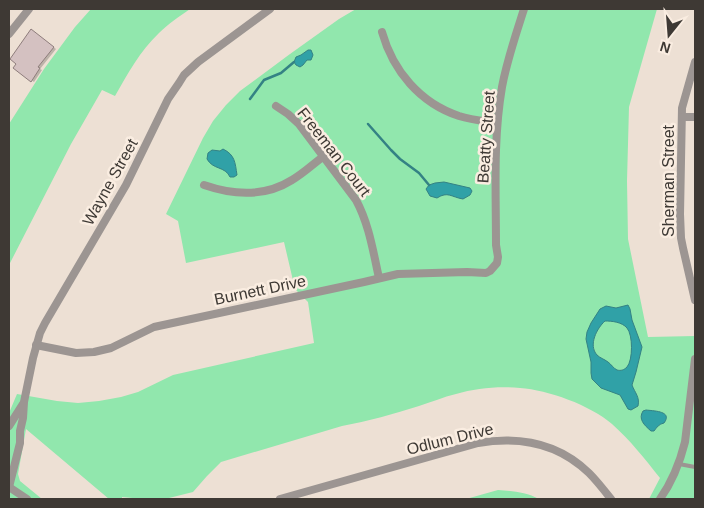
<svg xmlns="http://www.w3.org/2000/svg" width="704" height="508" viewBox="0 0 704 508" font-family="Arial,sans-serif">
<rect width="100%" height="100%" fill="#ede0d4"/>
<g fill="#91e7ad">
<path d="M 91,9 L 190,9 C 180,16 168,24 159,33 C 140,51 128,73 115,96 L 102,90 L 71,144 L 9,265 L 9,124 L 44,69 L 75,27 Z"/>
<path d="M 356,9 L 657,9 L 629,107 L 627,181 L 628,239 L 648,337 L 695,336 L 695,499 L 649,499 L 660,478 C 645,459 630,440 612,424 C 590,405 548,390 520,388 C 499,386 476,388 456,394 C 443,397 432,402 419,406 C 394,414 368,421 342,426 L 221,462 L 207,476 L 193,492 L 165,499 L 143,499 L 122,497 L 122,499 L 109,499 L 26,429 L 18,474 L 20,481 L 42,499 L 9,499 L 9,413 L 17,394 L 57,401 L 78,403 L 99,401 L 121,397 L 138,392 L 173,375 L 314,343 L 308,302 L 295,289 L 284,242 L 186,263 L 178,221 L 166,214 L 203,138 L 213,121 L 226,105 L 240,91 L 290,54 L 339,19 Z"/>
<path d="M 498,490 C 513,491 526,492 539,499 L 466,499 Z"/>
</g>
<g fill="#30a1a7" stroke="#348284" fill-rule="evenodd">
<polygon points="308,50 311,50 313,55 311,60 307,60 303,65 300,67 296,65 294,62 296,57 301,55"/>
<path d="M 223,149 C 235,155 235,162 237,175 L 234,177 L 230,177 C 225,166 213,170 207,159 L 208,153 L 212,150 L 220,151 Z"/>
<path d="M 444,182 L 470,188 L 472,191 L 470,195 L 463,199 C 451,197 448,191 437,198 L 430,196 L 426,189 L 429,185 L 435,183 Z"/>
<path d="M 628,305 L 630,309 L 632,320 L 642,347 L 636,372 L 632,385 C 635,393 640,397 638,406 L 631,410 L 628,409 L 620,395 L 601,388 L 592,379 L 591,373 L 591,362 L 586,339 L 587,332 L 591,323 L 600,309 L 606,306 L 616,308 ZM 605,321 C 612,321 622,322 627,328 C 633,335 633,360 627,367 C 624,370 621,371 617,370 C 613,368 611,364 608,362 C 604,359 600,358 597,355 C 588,345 597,328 605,321 Z"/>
<path d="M 646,410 C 654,411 673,411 664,423 C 659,424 657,427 654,431 L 651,431 C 644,425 638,419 643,411 Z"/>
</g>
<polygon fill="#0003" points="34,33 56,49 40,69 42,70 34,82 15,68"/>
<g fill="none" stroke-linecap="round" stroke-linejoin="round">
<g stroke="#348284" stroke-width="2.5">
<polyline points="250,99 264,80 281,73 294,62"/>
<polyline points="368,124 391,150 400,159 419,173 429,185"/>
</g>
</g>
<polygon fill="#d4c1c1" stroke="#8e7d7c" points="31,29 54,47 38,67 40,68 31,82 13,68 16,64 10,59"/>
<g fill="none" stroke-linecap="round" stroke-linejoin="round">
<polyline stroke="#9c9592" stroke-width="4" points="679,464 695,467"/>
<g stroke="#9c9592" stroke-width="8">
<path d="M 382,32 C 393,71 420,103 459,116 C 472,120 484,121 497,123"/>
<polyline points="9,34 29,9"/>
<polyline points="695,62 682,108 680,214 681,238 683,248 695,300"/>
<path d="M 276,106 L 288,114 L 299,124 L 356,200 C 369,224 373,251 379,278"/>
<polyline points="682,117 695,117"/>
<path d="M 204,185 C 233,195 265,197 292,180 C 304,173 313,164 324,156"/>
<path d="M 36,345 L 76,353 L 94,352 L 111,348 L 154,327 L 364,282 L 398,274 L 467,272 L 486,273 L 490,271 L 497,263 L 498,257 L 496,245 C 496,192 493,139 502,87 C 507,60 516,34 524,9"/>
<polyline points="9,426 23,404"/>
<polyline points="9,487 20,443 20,431 23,418 24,402 33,358 40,333 45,323 126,185 168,99 179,83 184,75 198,62 270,9"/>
<polyline points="9,487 27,499"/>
<path d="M 280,499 L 478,443 C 519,436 557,442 589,473 C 597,481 604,490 611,499"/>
<path d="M 660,499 C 672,482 680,462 685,442 L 695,359"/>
</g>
</g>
<g text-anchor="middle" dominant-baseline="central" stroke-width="5" stroke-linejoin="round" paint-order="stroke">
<g font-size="16" fill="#3e3934" stroke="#faede1">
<text transform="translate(486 137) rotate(-86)">Beatty Street</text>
<text transform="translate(334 152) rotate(52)">Freeman Court</text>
<text transform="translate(668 181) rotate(-90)">Sherman Street</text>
<text transform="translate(110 182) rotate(-61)">Wayne Street</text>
<text transform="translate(260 290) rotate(-12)">Burnett Drive</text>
<text transform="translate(450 439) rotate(-14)">Odlum Drive</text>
</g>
</g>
<rect width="704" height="508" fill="none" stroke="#3e3934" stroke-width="20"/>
<g transform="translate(669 35) rotate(197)" stroke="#faede1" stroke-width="4" paint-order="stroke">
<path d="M0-4L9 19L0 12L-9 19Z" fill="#3e3934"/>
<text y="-8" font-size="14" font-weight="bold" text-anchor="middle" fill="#3e3934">N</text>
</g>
</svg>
